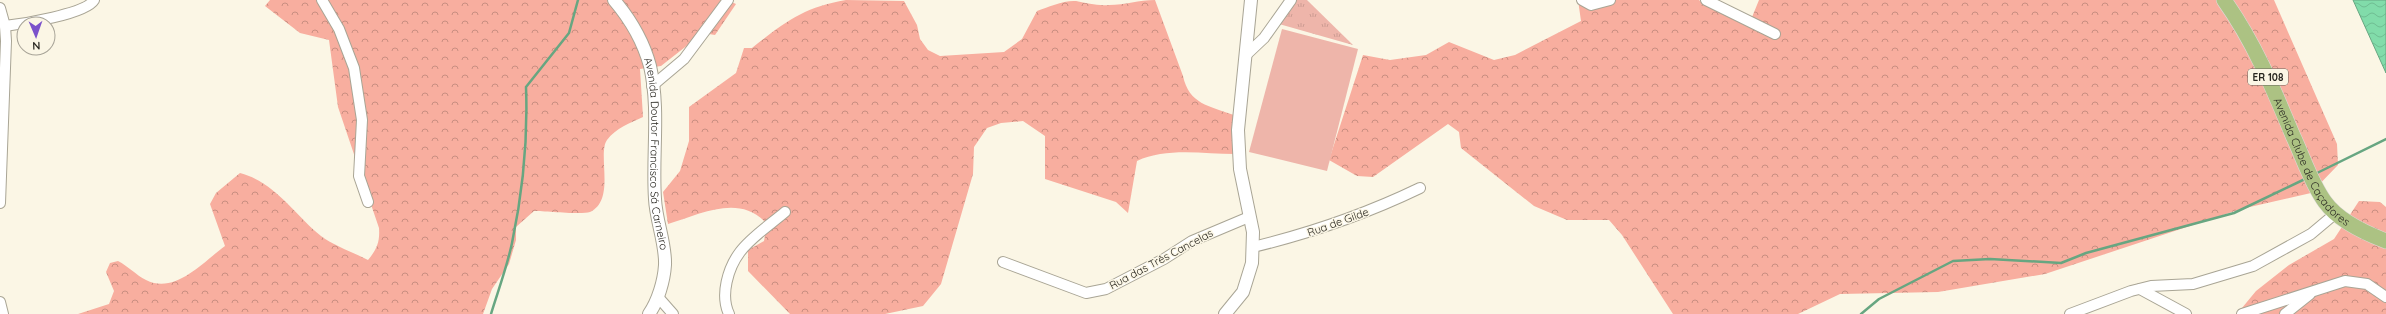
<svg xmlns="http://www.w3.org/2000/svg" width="2386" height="314" viewBox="0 0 2386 314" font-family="Quicksand,sans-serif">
<defs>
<pattern id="forest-crowns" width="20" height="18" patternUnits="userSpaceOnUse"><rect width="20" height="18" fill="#f8ae9f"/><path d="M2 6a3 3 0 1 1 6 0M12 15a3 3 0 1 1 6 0" fill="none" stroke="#c98e81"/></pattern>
<pattern id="park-tufts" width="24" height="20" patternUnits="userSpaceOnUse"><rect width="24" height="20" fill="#eeb5aa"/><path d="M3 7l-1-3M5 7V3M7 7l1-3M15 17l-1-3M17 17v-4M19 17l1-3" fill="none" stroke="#cc9c92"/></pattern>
<pattern id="water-waves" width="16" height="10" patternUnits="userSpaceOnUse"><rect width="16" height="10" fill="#81dcaa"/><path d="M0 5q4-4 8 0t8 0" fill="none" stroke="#6fbd92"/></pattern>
</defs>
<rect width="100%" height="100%" fill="#fbf6e5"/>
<g fill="url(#forest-crowns)">
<path d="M 270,0 L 727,0 L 736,4 L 715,35 L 703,33 L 661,66 L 640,69 L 643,117 C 630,123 616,128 607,140 C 597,154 616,200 590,212 C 582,215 545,211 534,211 L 516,227 L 516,240 L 509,264 L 492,289 L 483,314 L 78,314 L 109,304 L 114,291 L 106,272 L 110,263 L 118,261 C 128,266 136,275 146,280 C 175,295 203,262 225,246 L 210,204 L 216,193 L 240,173 C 275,182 295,215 321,236 C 334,246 353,252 368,260 C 377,249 380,242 379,228 L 338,107 L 329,40 L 300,33 L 265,6 Z"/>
<path d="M 846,0 L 904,1 L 917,25 L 920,39 L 928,50 L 940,56 L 1004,52 L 1022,39 L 1037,11 C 1048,7 1064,0 1076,1 C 1087,3 1097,6 1109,5 C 1125,5 1139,0 1155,0 L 1183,76 C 1189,104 1209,106 1234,115 L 1235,154 C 1204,154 1166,147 1137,161 L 1128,213 L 1116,202 L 1045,179 L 1045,136 L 1023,121 L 1001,123 L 987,128 L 974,147 L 973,174 L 941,284 L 923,306 L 885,314 L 790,314 L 748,271 L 748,250 L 764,241 L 767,224 C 740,193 701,214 668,224 L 663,192 L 680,171 L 689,141 L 689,107 L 736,73 L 744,48 L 752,48 C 785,22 804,7 846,0 Z"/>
<polygon points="1578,0 1699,0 1704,5 1750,22 1759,0 2274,0 2337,144 2338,165 2311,193 2241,209 2045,274 1938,292 1840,294 1798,314 1673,314 1622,235 1609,220 1567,220 1534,206 1461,148 1459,132 1448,124 1373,177 1357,176 1329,160 1363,55 1390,60 1426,55 1449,42 1494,60 1515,55 1581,21"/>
<polygon points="2359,201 2380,202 2386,207 2386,314 2237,314 2256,291 2289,265 2334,239"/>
</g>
<polygon fill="url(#park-tufts)" points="1296,0 1307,0 1353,45 1279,24"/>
<polygon fill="#eeb5aa" points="1282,29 1358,49 1327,171 1249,152"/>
<polygon fill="url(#water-waves)" stroke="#67a681" points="2353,0 2386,0 2386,73"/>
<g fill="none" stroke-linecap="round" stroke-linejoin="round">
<g stroke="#67a681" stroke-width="2.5">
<polyline points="2315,174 2386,139"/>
<path d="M 491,314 C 498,291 507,267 512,243 C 523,191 528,140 526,87 L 569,33 L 578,0"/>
<polyline points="1861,314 1879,299 1953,261 1990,259 2061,263 2086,253 2234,213 2305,179"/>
</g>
<defs>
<g id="minor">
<polyline points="322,0 339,29 354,68 362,120 359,176 368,202"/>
<polyline points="1582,0 1591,5 1610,0"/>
<polyline points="1706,0 1775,34"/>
<polyline points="0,8 5,26 6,41 0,203"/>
<path d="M 5,26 C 22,24 86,14 94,0"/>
<polyline points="1246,55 1264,38 1291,0"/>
<polyline points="652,86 684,59 728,0"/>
<path d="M 1253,247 C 1311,233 1366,214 1420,188"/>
<polyline points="1003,262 1086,293 1106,289 1164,259 1192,241 1249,217"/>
<polyline points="2140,289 2186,314"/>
<polyline points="658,297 673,314"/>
<polyline points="0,302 3,314"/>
<path d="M 729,314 C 720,295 728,268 740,252 C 751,237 771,224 785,212"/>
<polyline points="2070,314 2131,291 2151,286 2193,284 2253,266 2311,234 2336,213"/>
<polyline points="2242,314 2345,281 2367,284 2386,297"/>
<polyline points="2285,314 2310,294"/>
</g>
<g id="tertiary">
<path id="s1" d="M 614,0 C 631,20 643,40 650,66 C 660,109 652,155 655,199 C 656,221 666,244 665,265 C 664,281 658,301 649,314"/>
<polyline points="1225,314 1243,292 1252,263 1253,232 1240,169 1238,130 1251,0"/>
</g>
<g id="primary">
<path id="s2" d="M 2224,0 C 2254,42 2273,88 2293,136 C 2303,157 2311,183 2325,202 C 2338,220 2365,233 2386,241"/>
</g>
</defs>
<use href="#minor" stroke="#a9a595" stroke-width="12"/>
<use href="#tertiary" stroke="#a9a595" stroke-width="14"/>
<use href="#primary" stroke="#dddcdb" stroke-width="16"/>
<use href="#minor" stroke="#fff" stroke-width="10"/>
<use href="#tertiary" stroke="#fff" stroke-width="12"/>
<use href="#primary" stroke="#acc283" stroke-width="15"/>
</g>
<g text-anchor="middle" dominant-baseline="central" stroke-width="3" stroke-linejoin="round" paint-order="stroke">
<rect fill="#fbf6e5" stroke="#68655c" stroke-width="1" x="2248" y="69" width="40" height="16" rx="3"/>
<g font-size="10" font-weight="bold" fill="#292721">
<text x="2268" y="77">ER 108</text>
</g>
<g font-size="11" fill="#292721" stroke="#fbf6e5">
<text stroke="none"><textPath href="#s1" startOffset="164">Avenida Doutor Francisco Sá Carneiro</textPath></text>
<text stroke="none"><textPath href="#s2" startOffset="185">Avenida Clube de Caçadores</textPath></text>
<text transform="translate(1338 222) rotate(-20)">Rua de Gilde</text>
<text transform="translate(1161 259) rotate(-28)">Rua das Três Cancelas</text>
</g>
</g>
<g transform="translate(36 36) rotate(178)"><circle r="19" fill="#fbf6e5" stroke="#a7a397"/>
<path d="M0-3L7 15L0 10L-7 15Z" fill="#7b52cb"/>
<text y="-6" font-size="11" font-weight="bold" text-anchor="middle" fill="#292721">N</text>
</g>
</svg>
